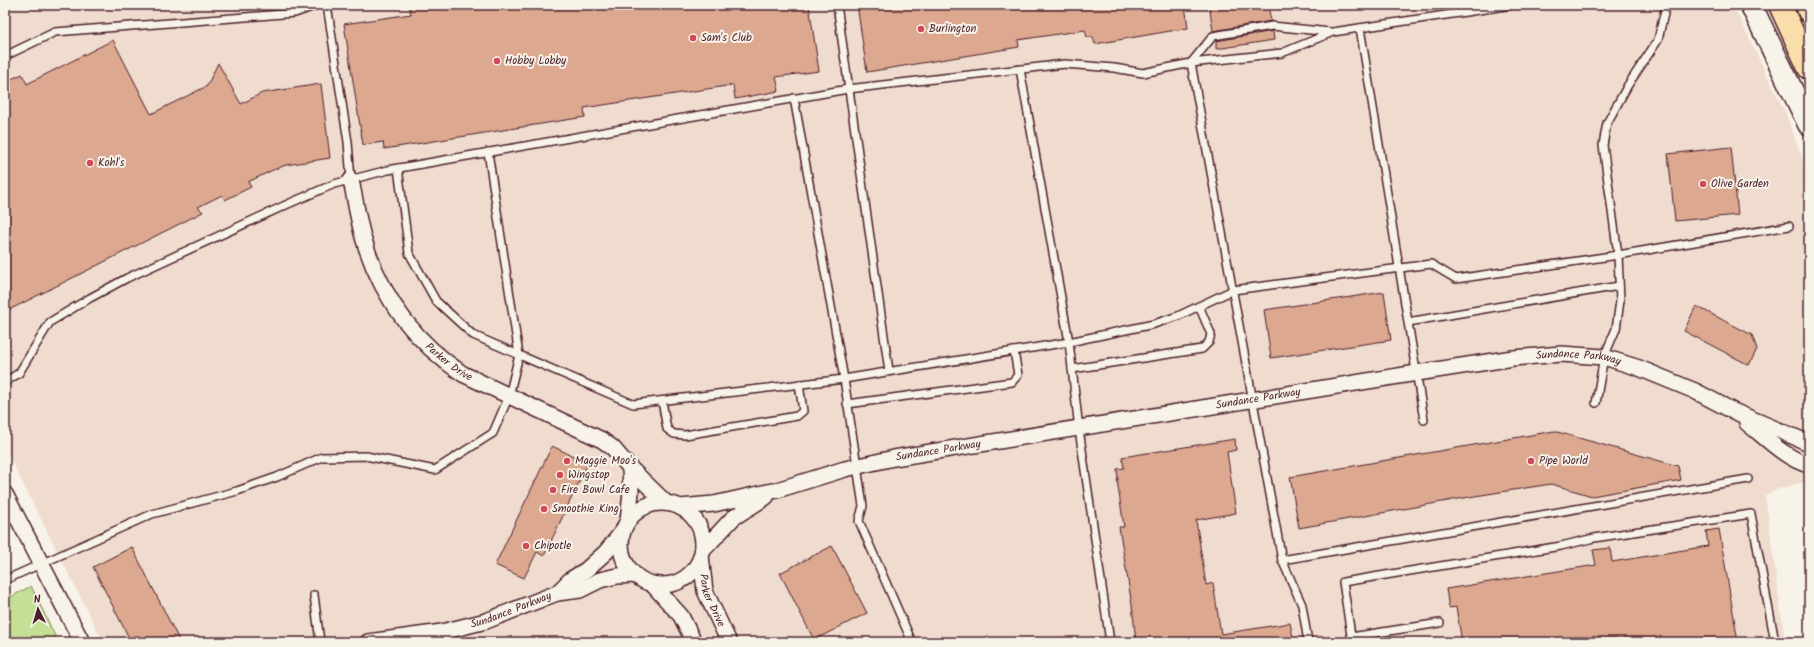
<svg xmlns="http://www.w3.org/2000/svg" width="1814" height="647" viewBox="0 0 1814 647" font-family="Kalam,sans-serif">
<rect width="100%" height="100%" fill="#f7f3e8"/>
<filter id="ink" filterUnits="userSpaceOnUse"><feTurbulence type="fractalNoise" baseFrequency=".025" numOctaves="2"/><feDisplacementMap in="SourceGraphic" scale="8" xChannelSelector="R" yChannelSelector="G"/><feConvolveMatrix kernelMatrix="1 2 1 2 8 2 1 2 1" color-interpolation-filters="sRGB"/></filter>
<g filter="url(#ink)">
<polygon fill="#efdcce" points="5,5 1733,5 1786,114 1809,177 1809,481 1778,489 1765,495 1785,642 103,642 5,448"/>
<polygon fill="#c5df96" stroke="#887f60" points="31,586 58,642 5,642 5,600"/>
<g fill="#dca890" stroke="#4a1f2b">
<polygon points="409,5 809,5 819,71 776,77 779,91 735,99 733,85 584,108 585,117 384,149 383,142 363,145 344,24 411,14"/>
<polygon points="857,5 1185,5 1188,28 1095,44 1093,37 1087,37 1085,30 1018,40 1019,47 867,72"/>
<polygon points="1209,5 1268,5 1271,21 1213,31"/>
<polygon points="1273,31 1274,40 1216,49 1216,41"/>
<polygon points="113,40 151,114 207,86 218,63 241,104 262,93 321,84 330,158 286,165 273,170 248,182 251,187 225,200 222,195 198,207 203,212 5,312 5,118 10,116 5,106 5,82 22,74 27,84"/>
<polygon points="1731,147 1738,215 1675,221 1668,154"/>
<polygon points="1384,292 1391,340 1271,358 1264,310"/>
<polygon points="1696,306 1752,335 1757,349 1749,365 1684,331"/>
<polygon points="1554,431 1678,466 1681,480 1592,496 1551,484 1475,496 1299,528 1290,477"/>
<polygon points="1235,439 1236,450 1227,452 1236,513 1196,520 1206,585 1213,583 1221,634 1290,623 1294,642 1136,642 1132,605 1119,527 1124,527 1117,480 1118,480 1117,469 1124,468 1122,457"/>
<polygon points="552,446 588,463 544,556 537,552 524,578 495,565"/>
<polygon points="1719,529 1738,642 1462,642 1456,607 1449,608 1446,589 1596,565 1593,550 1610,548 1612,562 1708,546 1706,531"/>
<polygon points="832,546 867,613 814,640 780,573"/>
<polygon points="132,547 180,642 131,642 93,567"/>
</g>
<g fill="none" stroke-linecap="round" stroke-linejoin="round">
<defs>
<g id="service">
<polyline points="327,5 348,142 351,180"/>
<polyline points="837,5 889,371"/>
<polyline points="1360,28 1424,420"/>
<polyline points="5,56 55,32 295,13 317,5"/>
<polyline points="1020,69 1069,342 1079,429 1110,642"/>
<polyline points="794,98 844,379 863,506 859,521 912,642"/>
<polyline points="398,168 409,253 436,301 473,335 633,404 844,379 1069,342 1154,324 1178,316 1233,290 1431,264 1456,279 1618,255 1789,226"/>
<polyline points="1408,322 1619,286"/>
<polyline points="1072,369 1202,349 1209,342 1211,334 1199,306"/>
<polyline points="5,382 19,373 50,322 90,298 127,278 288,204 334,184 388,170 848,89 1065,64 1114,68 1143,73 1191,63 1282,53 1333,32 1512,5"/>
<polyline points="662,401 667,429 674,434 685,435 797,416 803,411 799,384"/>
<polyline points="1596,403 1604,357 1616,329 1620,301 1618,255 1603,145 1607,123 1628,85 1658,40 1666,5"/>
<polyline points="847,404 1012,382 1018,375 1014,351"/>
<polyline points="1282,560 1748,479"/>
<polyline points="5,580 152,514 237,491 277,477 322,457 366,456 435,470 493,433 509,396 519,355 488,152"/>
<polyline points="314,595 320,642"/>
<polyline points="442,632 445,642"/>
<polyline points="1351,637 1440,623"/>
<polyline points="1308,642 1302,605 1282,560 1191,63 1213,36 1272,26 1330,32"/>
<polyline points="1352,642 1343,582 1561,546 1594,538 1751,514 1775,642"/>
</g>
<g id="minor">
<path id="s1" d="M 351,180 C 355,199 358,219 363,237 C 380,295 413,341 463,374 L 602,440 L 613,448 L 630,468 L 666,503"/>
<path d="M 1747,423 C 1766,438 1786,459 1809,465"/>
<polyline points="5,494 82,642"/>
<circle cx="662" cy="544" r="41"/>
<path id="s2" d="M 680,507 L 714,504 L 777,490 L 845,469 L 894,458 L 1417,373 L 1513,358 L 1561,354 L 1604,357 L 1639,368 L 1695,391 L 1733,411 L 1809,443"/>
<polyline points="628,521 631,492 630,468"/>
<polyline points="703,550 733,518 766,497"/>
<path id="s3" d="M 701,556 L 705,591 L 729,642"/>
<polyline points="652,584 681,616 694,642"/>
<polyline points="557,593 570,580 586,570 606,552 623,531"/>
<path id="s4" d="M 368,642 L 442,632 L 486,621 L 557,593 L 580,590 L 600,580 L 617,576 L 635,575"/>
</g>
<polyline id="secondary" points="1751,5 1809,125"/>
<g id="motorway">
<polyline points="1780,5 1809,68"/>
<polyline points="1807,5 1809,11"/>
</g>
</defs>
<use href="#service" stroke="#4a1f2b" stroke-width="10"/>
<use href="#minor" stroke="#4a1f2b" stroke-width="18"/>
<use href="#secondary" stroke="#4a1f2b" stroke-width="24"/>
<use href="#motorway" stroke="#4a1f2b" stroke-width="25"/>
<use href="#service" stroke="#f7f3e8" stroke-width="7"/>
<use href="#minor" stroke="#f7f3e8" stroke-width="15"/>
<use href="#secondary" stroke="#f7f3e8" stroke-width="21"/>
<use href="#motorway" stroke="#f9deab" stroke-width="22"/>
</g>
</g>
<g fill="#d1495b" stroke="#f7f3e8" stroke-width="1.5">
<circle cx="921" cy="29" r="4"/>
<circle cx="693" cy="38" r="4"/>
<circle cx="497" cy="61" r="4"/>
<circle cx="90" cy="163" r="4"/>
<circle cx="1703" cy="184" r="4"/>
<circle cx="567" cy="461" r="4"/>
<circle cx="1531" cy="461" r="4"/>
<circle cx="560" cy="475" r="4"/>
<circle cx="553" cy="490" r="4"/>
<circle cx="544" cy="509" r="4"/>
<circle cx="526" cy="546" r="4"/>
</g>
<g text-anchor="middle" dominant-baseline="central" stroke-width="4" stroke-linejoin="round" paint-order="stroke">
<g font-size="11" fill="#4a1f2b" stroke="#f7f3e8" text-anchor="start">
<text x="929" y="29">Burlington</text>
<text x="701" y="38">Sam's Club</text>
<text x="505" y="61">Hobby Lobby</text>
<text x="98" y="163">Kohl's</text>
<text x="1711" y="184">Olive Garden</text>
<text x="575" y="461">Maggie Moo's</text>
<text x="1539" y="461">Pipe World</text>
<text x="568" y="475">Wingstop</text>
<text x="561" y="490">Fire Bowl Cafe</text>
<text x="552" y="509">Smoothie King</text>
<text x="534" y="546">Chipotle</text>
</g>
<g font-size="11" fill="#4a1f2b" stroke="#f7f3e8">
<text stroke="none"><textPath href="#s2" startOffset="913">Sundance Parkway</textPath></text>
<text stroke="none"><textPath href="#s1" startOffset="213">Parker Drive</textPath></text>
<text stroke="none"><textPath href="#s2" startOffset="589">Sundance Parkway</textPath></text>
<text stroke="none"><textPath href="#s2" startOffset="265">Sundance Parkway</textPath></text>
<text stroke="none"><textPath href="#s3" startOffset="46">Parker Drive</textPath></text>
<text stroke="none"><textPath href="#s4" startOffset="147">Sundance Parkway</textPath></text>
</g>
</g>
<rect width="1814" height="647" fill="none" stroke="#f7f3e8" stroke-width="20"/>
<rect x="10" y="10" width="1794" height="627" fill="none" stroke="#4a1f2b" stroke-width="1.5" filter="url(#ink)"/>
<g transform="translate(38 609) rotate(355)" stroke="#f7f3e8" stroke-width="3" paint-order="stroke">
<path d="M0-3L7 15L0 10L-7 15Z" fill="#4a1f2b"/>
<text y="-6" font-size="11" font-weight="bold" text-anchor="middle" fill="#4a1f2b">N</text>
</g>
</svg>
